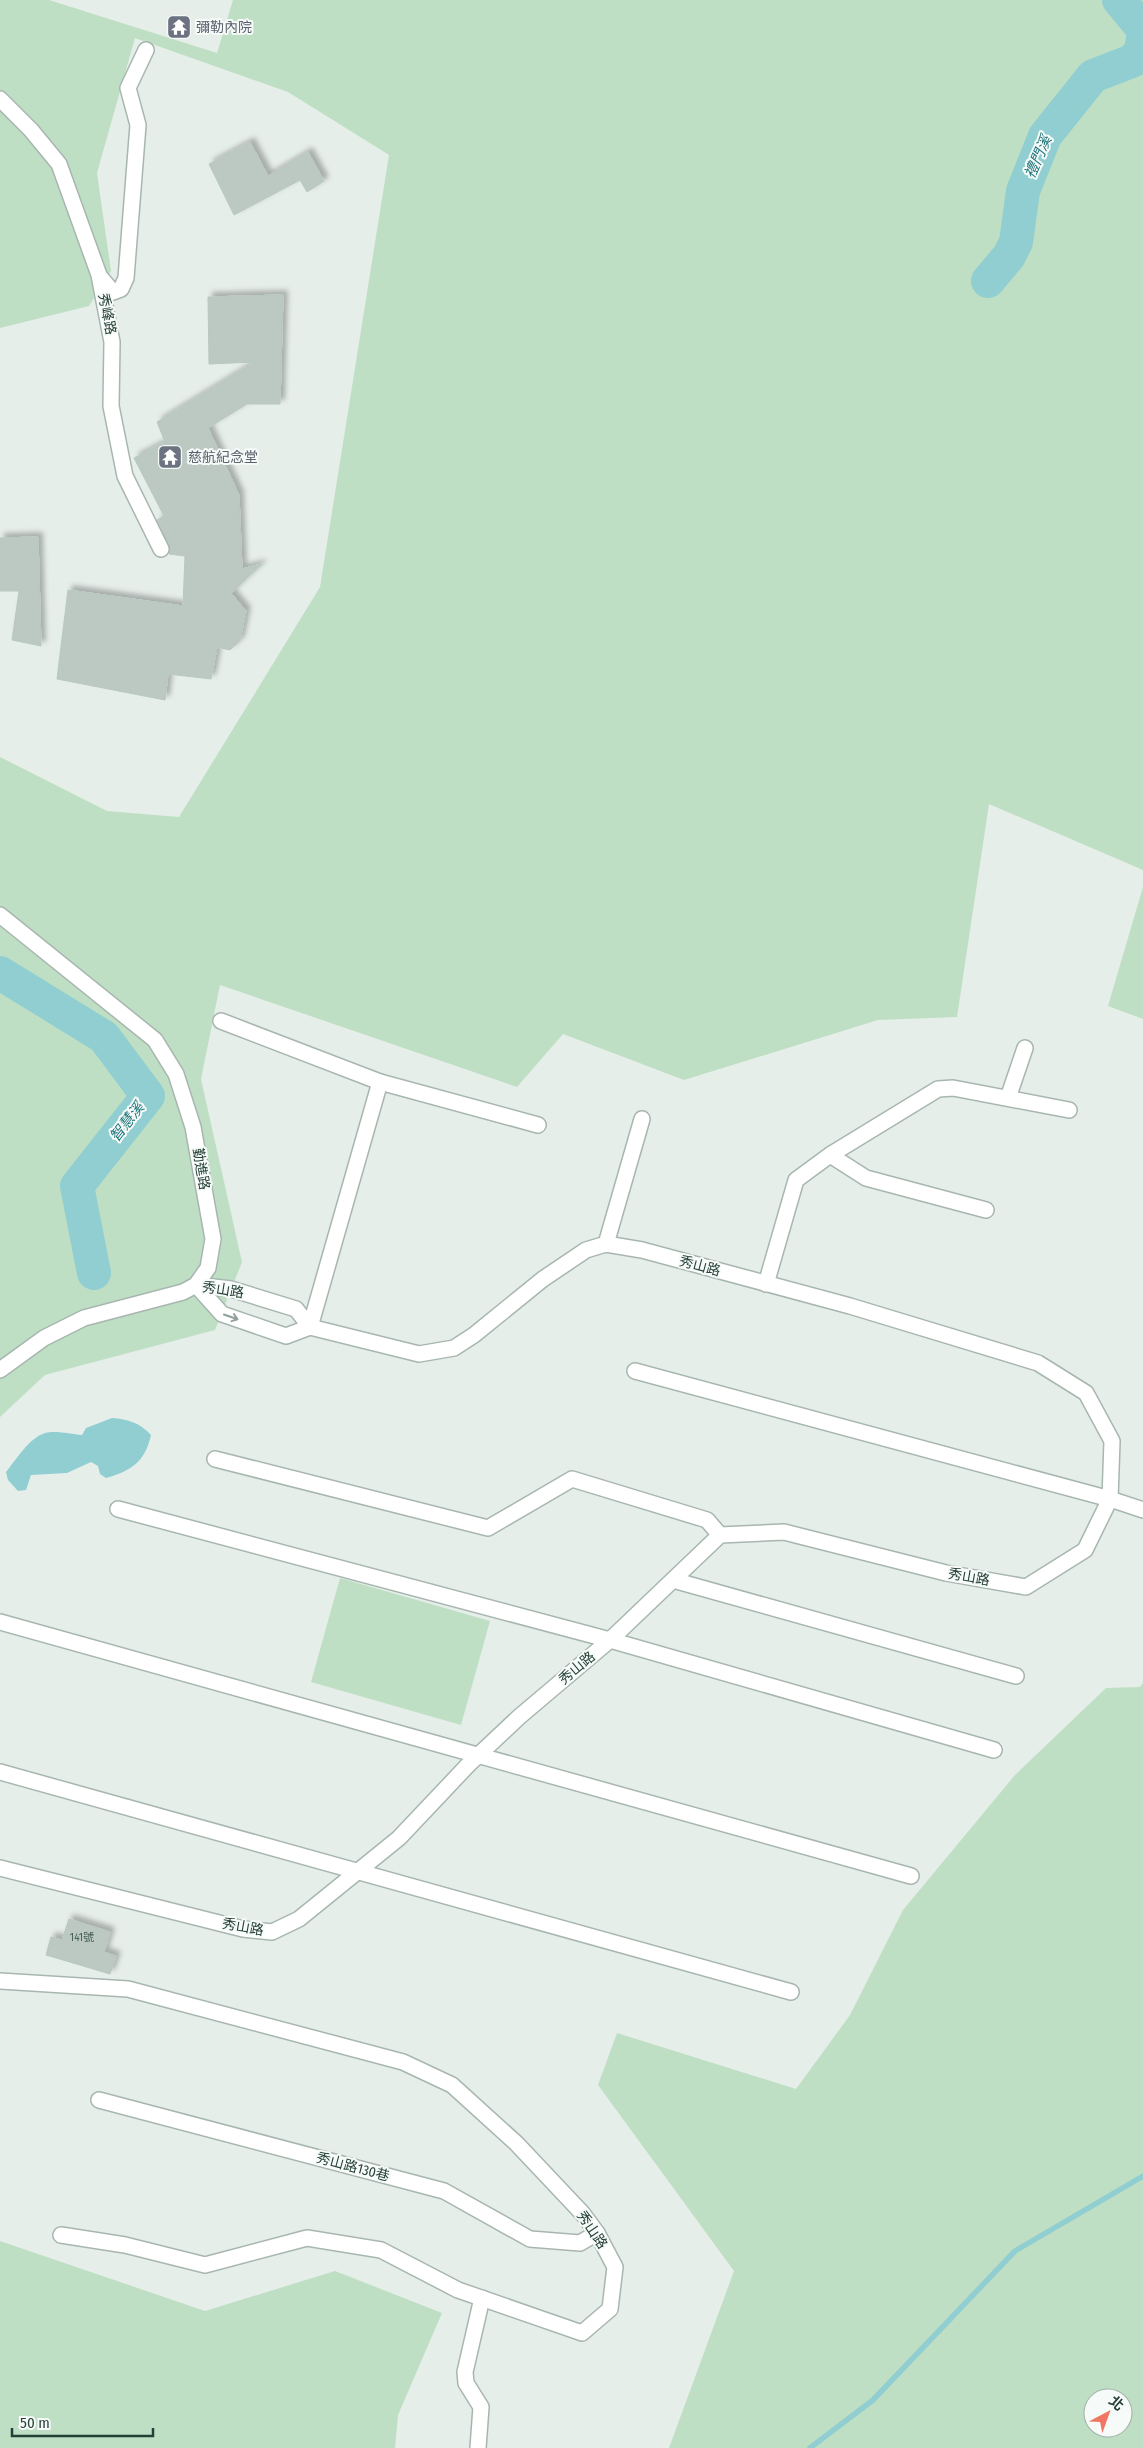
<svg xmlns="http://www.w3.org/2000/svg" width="1143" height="2448" viewBox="0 0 1143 2448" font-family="'Fira Sans Condensed','Noto Sans TC',sans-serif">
<defs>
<filter id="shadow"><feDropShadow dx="4.5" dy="-4.5" stdDeviation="2.5" flood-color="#0004"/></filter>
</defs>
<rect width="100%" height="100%" fill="#e6eeea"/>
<g fill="#bfdfc4" fill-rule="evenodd">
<polygon points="0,0 49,0 217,53 233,0 1143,0 1143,870 989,804 957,1017 878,1020 684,1080 563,1034 517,1087 220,985 201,1079 242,1262 215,1330 45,1375 0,1417 0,757 107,811 179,817 320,587 389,155 288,92 135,38 97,173 111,271 89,306 0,328"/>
<polygon points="1143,887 1143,1019 1108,1006"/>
<polygon points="340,1578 490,1621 461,1725 311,1682"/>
<path d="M 1143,1683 L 1143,2448 L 669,2448 L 734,2271 L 598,2085 L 617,2033 L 796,2089 L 850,2015 L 903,1910 L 1015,1775 L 1106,1688 L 1140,1687 ZM 1093,2398 L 1123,2398 L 1123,2428 L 1093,2428 Z"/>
<polygon points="0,2241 205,2311 335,2271 442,2313 398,2415 395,2448 0,2448"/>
</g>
<path fill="#90ced1" d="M 112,1418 C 128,1419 140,1423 151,1435 C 145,1462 131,1471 106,1478 L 100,1474 L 98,1466 L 91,1462 L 67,1473 L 31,1475 L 26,1490 L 18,1491 L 8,1480 L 6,1472 C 16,1460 29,1438 45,1433 C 56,1430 71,1434 82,1435 L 86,1428 Z"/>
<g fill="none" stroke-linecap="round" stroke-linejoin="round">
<polyline stroke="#90ced1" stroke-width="5.5" points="810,2448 873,2400 1015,2251 1143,2176"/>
<g stroke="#90ced1" stroke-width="34">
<polyline points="1119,0 1143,29"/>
<polyline points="988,281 1009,256 1016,242 1023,191 1045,136 1093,76 1132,61 1141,51 1143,38"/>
<polyline points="0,973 104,1037 148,1096 77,1186 94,1273"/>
</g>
</g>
<g fill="#bbc9c2" stroke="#b8c8c0" filter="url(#shadow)">
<polygon points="250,142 268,176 308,152 324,181 307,192 300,180 234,215 209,164"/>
<polygon points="283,295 280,404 247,404 208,428 239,495 242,569 262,564 231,593 246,611 240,640 230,650 217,647 211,679 168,674 165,700 57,679 68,590 183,606 185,556 169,554 169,545 157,520 164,516 134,458 165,442 157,422 255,362 209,364 208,297"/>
<polygon points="38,537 41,646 12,640 19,591 0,591 0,538"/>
<polygon points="69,1919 110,1932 104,1952 116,1956 110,1974 46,1955 51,1937 62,1940"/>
</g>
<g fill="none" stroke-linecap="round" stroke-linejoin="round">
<defs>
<g id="minor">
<polyline points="0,99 31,130 59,164 99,275 112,342 111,406 125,476 161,549"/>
<polyline points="100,277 113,292 121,289 126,278 138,125 128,88 146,50"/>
<polyline points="0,915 155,1040 176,1074 193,1127 213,1239 208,1268 196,1285 183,1292 84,1318 44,1338 0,1370"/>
<polyline points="221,1021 380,1082 538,1125"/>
<polyline points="1008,1098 1025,1048"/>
<polyline points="830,1155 866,1178 986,1210"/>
<polyline points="606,1244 642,1119"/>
<polyline points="766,1284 796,1180 830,1155 938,1089 953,1088 1069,1110"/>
<polyline points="196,1285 231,1289 296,1309 310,1327"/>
<polyline points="310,1327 380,1082"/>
<polyline points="635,1371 1110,1499 1143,1510"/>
<polyline points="215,1459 488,1528 572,1479 707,1520 720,1535"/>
<polyline points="118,1509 610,1640 994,1750"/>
<polyline points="673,1580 1016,1676"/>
<polyline points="0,1622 911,1876"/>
<polyline points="0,1772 791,1992"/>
<polyline points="0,1868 243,1929 272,1932 299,1919 399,1838 468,1765 519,1717 610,1640 720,1535 784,1532 946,1573 1026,1587 1085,1550 1110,1499 1112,1441 1086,1393 1038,1363 850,1306 642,1250 606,1244 586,1250 543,1279 474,1335 454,1348 419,1354 310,1327 286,1336 222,1314 196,1285"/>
<polyline points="0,1981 128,1989 403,2062 452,2085 516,2143 583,2214 597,2233 615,2267 610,2309 582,2333 458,2290 381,2250 307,2238 205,2265 125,2245 61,2235"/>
<polyline points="99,2100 444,2191 530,2239 580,2243 597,2233"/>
<polyline points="478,2448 481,2407 466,2383 465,2372 482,2298"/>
</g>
</defs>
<use href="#minor" stroke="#a8b6b0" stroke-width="18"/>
<use href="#minor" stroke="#fff" stroke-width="15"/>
</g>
<defs><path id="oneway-shaft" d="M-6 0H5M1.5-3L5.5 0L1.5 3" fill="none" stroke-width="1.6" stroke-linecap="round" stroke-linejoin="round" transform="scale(1.25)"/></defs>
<use stroke="#92a09a" href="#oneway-shaft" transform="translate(231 1317) rotate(19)"/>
<defs>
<symbol id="temple-square" viewBox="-11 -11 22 22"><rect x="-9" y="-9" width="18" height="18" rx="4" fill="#6b7280" stroke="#f6faf8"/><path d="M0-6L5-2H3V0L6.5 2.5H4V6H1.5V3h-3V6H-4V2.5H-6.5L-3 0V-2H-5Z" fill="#fff"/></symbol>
</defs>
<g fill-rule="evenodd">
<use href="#temple-square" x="165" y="13" width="28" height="28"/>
<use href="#temple-square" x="156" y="443" width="28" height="28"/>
</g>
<g text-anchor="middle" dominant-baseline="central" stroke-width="4" stroke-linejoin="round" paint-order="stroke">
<g font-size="11" fill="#4a6259">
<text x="82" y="1937">141號</text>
</g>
<g font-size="14" fill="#5b616d" stroke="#f6faf8" text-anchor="start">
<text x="196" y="27">彌勒內院</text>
<text x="188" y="457">慈航紀念堂</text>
</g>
<g font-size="14" fill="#254036" stroke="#f6faf8">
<text transform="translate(107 314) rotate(79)">秀峰路</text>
<text transform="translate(201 1169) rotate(80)">勤進路</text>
<text transform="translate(700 1266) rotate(15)">秀山路</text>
<text transform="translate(223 1290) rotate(9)">秀山路</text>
<text transform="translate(969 1577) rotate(10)">秀山路</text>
<text transform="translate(577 1668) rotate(-40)">秀山路</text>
<text transform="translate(243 1927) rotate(10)">秀山路</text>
<text transform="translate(353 2167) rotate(15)">秀山路130巷</text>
<text transform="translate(592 2230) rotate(56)">秀山路</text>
</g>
<g font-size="15" font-style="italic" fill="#1f767c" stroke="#f6faf8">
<text transform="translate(1038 157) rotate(-66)">禮門溪</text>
<text transform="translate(127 1122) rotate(-52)">智慧溪</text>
</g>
</g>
<g transform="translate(1108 2413) rotate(41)"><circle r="24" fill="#f6faf8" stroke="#a2b0aa"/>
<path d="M0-4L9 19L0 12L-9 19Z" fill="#ef7763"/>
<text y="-8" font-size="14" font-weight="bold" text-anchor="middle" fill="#254036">北</text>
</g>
<path d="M12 2428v8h141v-8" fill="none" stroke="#254036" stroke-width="2.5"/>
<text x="20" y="2428" font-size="15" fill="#254036" stroke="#f6faf8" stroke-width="4" paint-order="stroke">50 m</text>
</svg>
